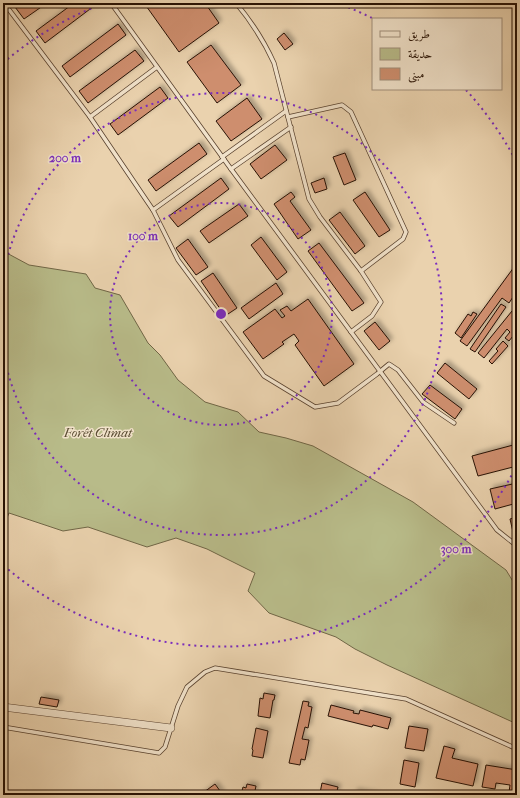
<svg xmlns="http://www.w3.org/2000/svg" width="520" height="798" viewBox="0 0 520 798" font-family="'IM FELL French Canon',Amiri,serif">
<defs>
<filter id="shadow"><feDropShadow dx="3" dy="-3" stdDeviation="2" flood-color="#0004"/></filter>
</defs>
<rect width="100%" height="100%" fill="#ead2ae"/>
<filter id="stains"><feTurbulence type="fractalNoise" baseFrequency=".005" numOctaves="4"/><feColorMatrix values="0 0 0 0 .2 0 0 0 0 .09 0 0 0 0 .02 0 0 0 .5 -.17"/></filter>
<radialGradient id="worn" r=".72"><stop offset=".6" stop-color="#630" stop-opacity="0"/><stop offset="1" stop-color="#630" stop-opacity=".3"/></radialGradient>
<polygon fill="#b8bb89" stroke="#706646" points="3,251 29,265 86,274 95,288 120,295 148,343 160,355 178,380 205,402 238,412 259,432 286,438 313,446 413,502 506,570 517,588 517,724 387,665 355,649 336,637 269,613 248,591 255,573 207,549 176,538 147,547 88,527 63,531 9,513 3,528"/>
<g fill="#ce8e6e" stroke="#271103" filter="url(#shadow)">
<polygon points="20,3 47,3 24,19 15,7"/>
<polygon points="74,3 98,3 45,43 36,31"/>
<polygon points="144,3 175,3 177,7 182,3 205,3 219,23 179,52"/>
<polygon points="118,24 126,35 70,77 62,66"/>
<polygon points="284,33 293,44 285,50 277,39"/>
<polygon points="211,45 241,85 217,103 187,62"/>
<polygon points="135,50 144,61 88,103 79,91"/>
<polygon points="160,87 168,98 118,135 110,124"/>
<polygon points="247,98 262,119 231,141 216,121"/>
<polygon points="199,143 207,154 156,191 148,180"/>
<polygon points="275,145 287,160 261,179 250,164"/>
<polygon points="345,153 356,180 344,185 333,157"/>
<polygon points="221,178 229,189 178,227 169,216"/>
<polygon points="324,178 327,189 315,193 311,183"/>
<polygon points="291,192 295,197 290,201 311,230 298,239 274,204"/>
<polygon points="365,192 390,230 379,237 353,200"/>
<polygon points="239,204 248,216 209,243 200,231"/>
<polygon points="340,212 365,246 355,254 329,220"/>
<polygon points="261,237 287,272 277,280 251,245"/>
<polygon points="188,239 208,267 196,275 176,248"/>
<polygon points="319,243 364,303 352,311 308,251"/>
<polygon points="517,263 517,291 509,303 502,298 467,346 460,341"/>
<polygon points="213,273 237,308 225,316 201,281"/>
<polygon points="276,283 283,294 249,319 241,308"/>
<polygon points="308,299 354,364 324,386 295,345 299,341 294,334 282,342 284,344 263,359 243,332 275,309 282,318 285,316 280,310 287,306 291,311"/>
<polygon points="501,304 506,307 475,352 470,349"/>
<polygon points="512,311 517,315 517,331 509,341 505,338 510,332 507,329 484,358 478,353"/>
<polygon points="473,312 477,314 461,338 455,333 468,314 471,316"/>
<polygon points="375,322 390,341 379,350 364,331"/>
<polygon points="503,341 508,346 492,364 489,361 498,351 496,349"/>
<polygon points="445,363 477,389 469,399 437,373"/>
<polygon points="430,385 462,409 455,419 422,394"/>
<polygon points="517,444 517,466 478,476 472,456"/>
<polygon points="517,483 517,503 495,509 490,489"/>
<polygon points="517,517 517,531 513,532 510,519"/>
<polygon points="264,693 275,695 274,700 273,700 270,718 258,716 260,698 263,699"/>
<polygon points="41,697 59,700 57,707 39,704"/>
<polygon points="303,701 309,702 308,706 312,707 308,728 305,727 302,739 309,740 305,760 301,759 300,765 289,763"/>
<polygon points="331,705 354,711 353,713 359,714 360,710 391,718 388,729 373,725 372,727 328,716"/>
<polygon points="409,726 428,729 424,751 405,748"/>
<polygon points="256,728 268,731 263,758 252,756 253,750 252,749"/>
<polygon points="444,746 455,749 452,758 478,764 473,786 436,778"/>
<polygon points="404,760 419,763 415,787 400,784"/>
<polygon points="486,765 517,770 517,793 509,792 510,785 496,783 495,789 482,787"/>
<polygon points="322,783 338,787 336,795 320,793"/>
<polygon points="215,784 223,795 200,795"/>
<polygon points="247,784 256,786 254,795 241,795 243,787 246,788"/>
<polygon points="355,791 377,795 354,795"/>
</g>
<g fill="none" stroke-linecap="round" stroke-linejoin="round">
<defs>
<g id="service">
<polyline points="4,3 90,117 153,210 224,159"/>
<polyline points="111,3 231,169 497,530 517,546"/>
<path d="M 236,3 C 251,21 264,41 274,63 L 309,199 L 320,217 L 361,271 L 381,302 L 372,316 L 351,332"/>
<polyline points="90,117 157,67"/>
<polyline points="288,117 342,105 351,112 406,232 403,239 361,271"/>
<polyline points="222,157 286,111"/>
<polyline points="231,169 291,127"/>
<polyline points="153,210 178,260 264,376 315,407 338,403 377,374 389,364 398,370 423,402 454,423"/>
<polyline points="3,727 159,753 165,747 178,706 187,687 205,672 215,668 406,699 517,749"/>
</g>
<polyline id="minor" points="3,707 171,728"/>
</defs>
<use href="#service" stroke="#58412e" stroke-width="5"/>
<use href="#minor" stroke="#58412e" stroke-width="8"/>
<use href="#service" stroke="#f1e2ca" stroke-width="3.5"/>
<use href="#minor" stroke="#f1e2ca" stroke-width="7"/>
</g>
<g fill="none" stroke="#7b2cbf" stroke-width="2" stroke-dasharray="2 4">
<circle cx="221" cy="314" r="111"/>
<path d="M3 278A221 221 0 1 1 3 350"/>
<path d="M517 465A332 332 0 0 1 3 565M3 63A332 332 0 0 1 105 3M337 3A332 332 0 0 1 372 18M466 90A332 332 0 0 1 517 163"/>
</g>
<g text-anchor="middle" dominant-baseline="central" stroke-width="3" stroke-linejoin="round" paint-order="stroke">
<g font-size="13" font-style="italic" fill="#5a4c32" stroke="#f1e2ca">
<text x="98" y="432">Forêt Climat</text>
</g>
</g>
<circle cx="221" cy="314" r="6" fill="#7b2cbf" stroke="#f1e2ca" stroke-width="2"/>
<g font-size="12" text-anchor="middle" font-weight="bold" fill="#7b2cbf" stroke="#f1e2ca" stroke-width="3" stroke-linejoin="round" paint-order="stroke">
<text x="65" y="162">200 m</text>
<text x="143" y="240">100 m</text>
<text x="456" y="553">300 m</text>
</g>
<rect width="520" height="798" fill="none" stroke="#ead2ae" stroke-width="16"/>
<rect x="4" y="4" width="512" height="790" fill="none" stroke="#271103" stroke-width="2"/>
<rect x="8" y="8" width="504" height="782" fill="none" stroke="#271103"/>
<rect x="372" y="18" width="130" height="72" fill="#f1e2ca" stroke="#a08e7a"/>
<rect x="380" y="31" width="20" height="6" fill="#f1e2ca" stroke="#a08e7a"/>
<text x="408" y="38" font-size="12" fill="#271103">طريق</text>
<rect x="380" y="48" width="20" height="12" fill="#b8bb89" stroke="#a08e7a"/>
<text x="408" y="58" font-size="12" fill="#271103">حديقة</text>
<rect x="380" y="68" width="20" height="12" fill="#ce8e6e" stroke="#a08e7a"/>
<text x="408" y="78" font-size="12" fill="#271103">مبنى</text>
<rect width="100%" height="100%" filter="url(#stains)"/>
<rect width="100%" height="100%" fill="url(#worn)"/>
</svg>
